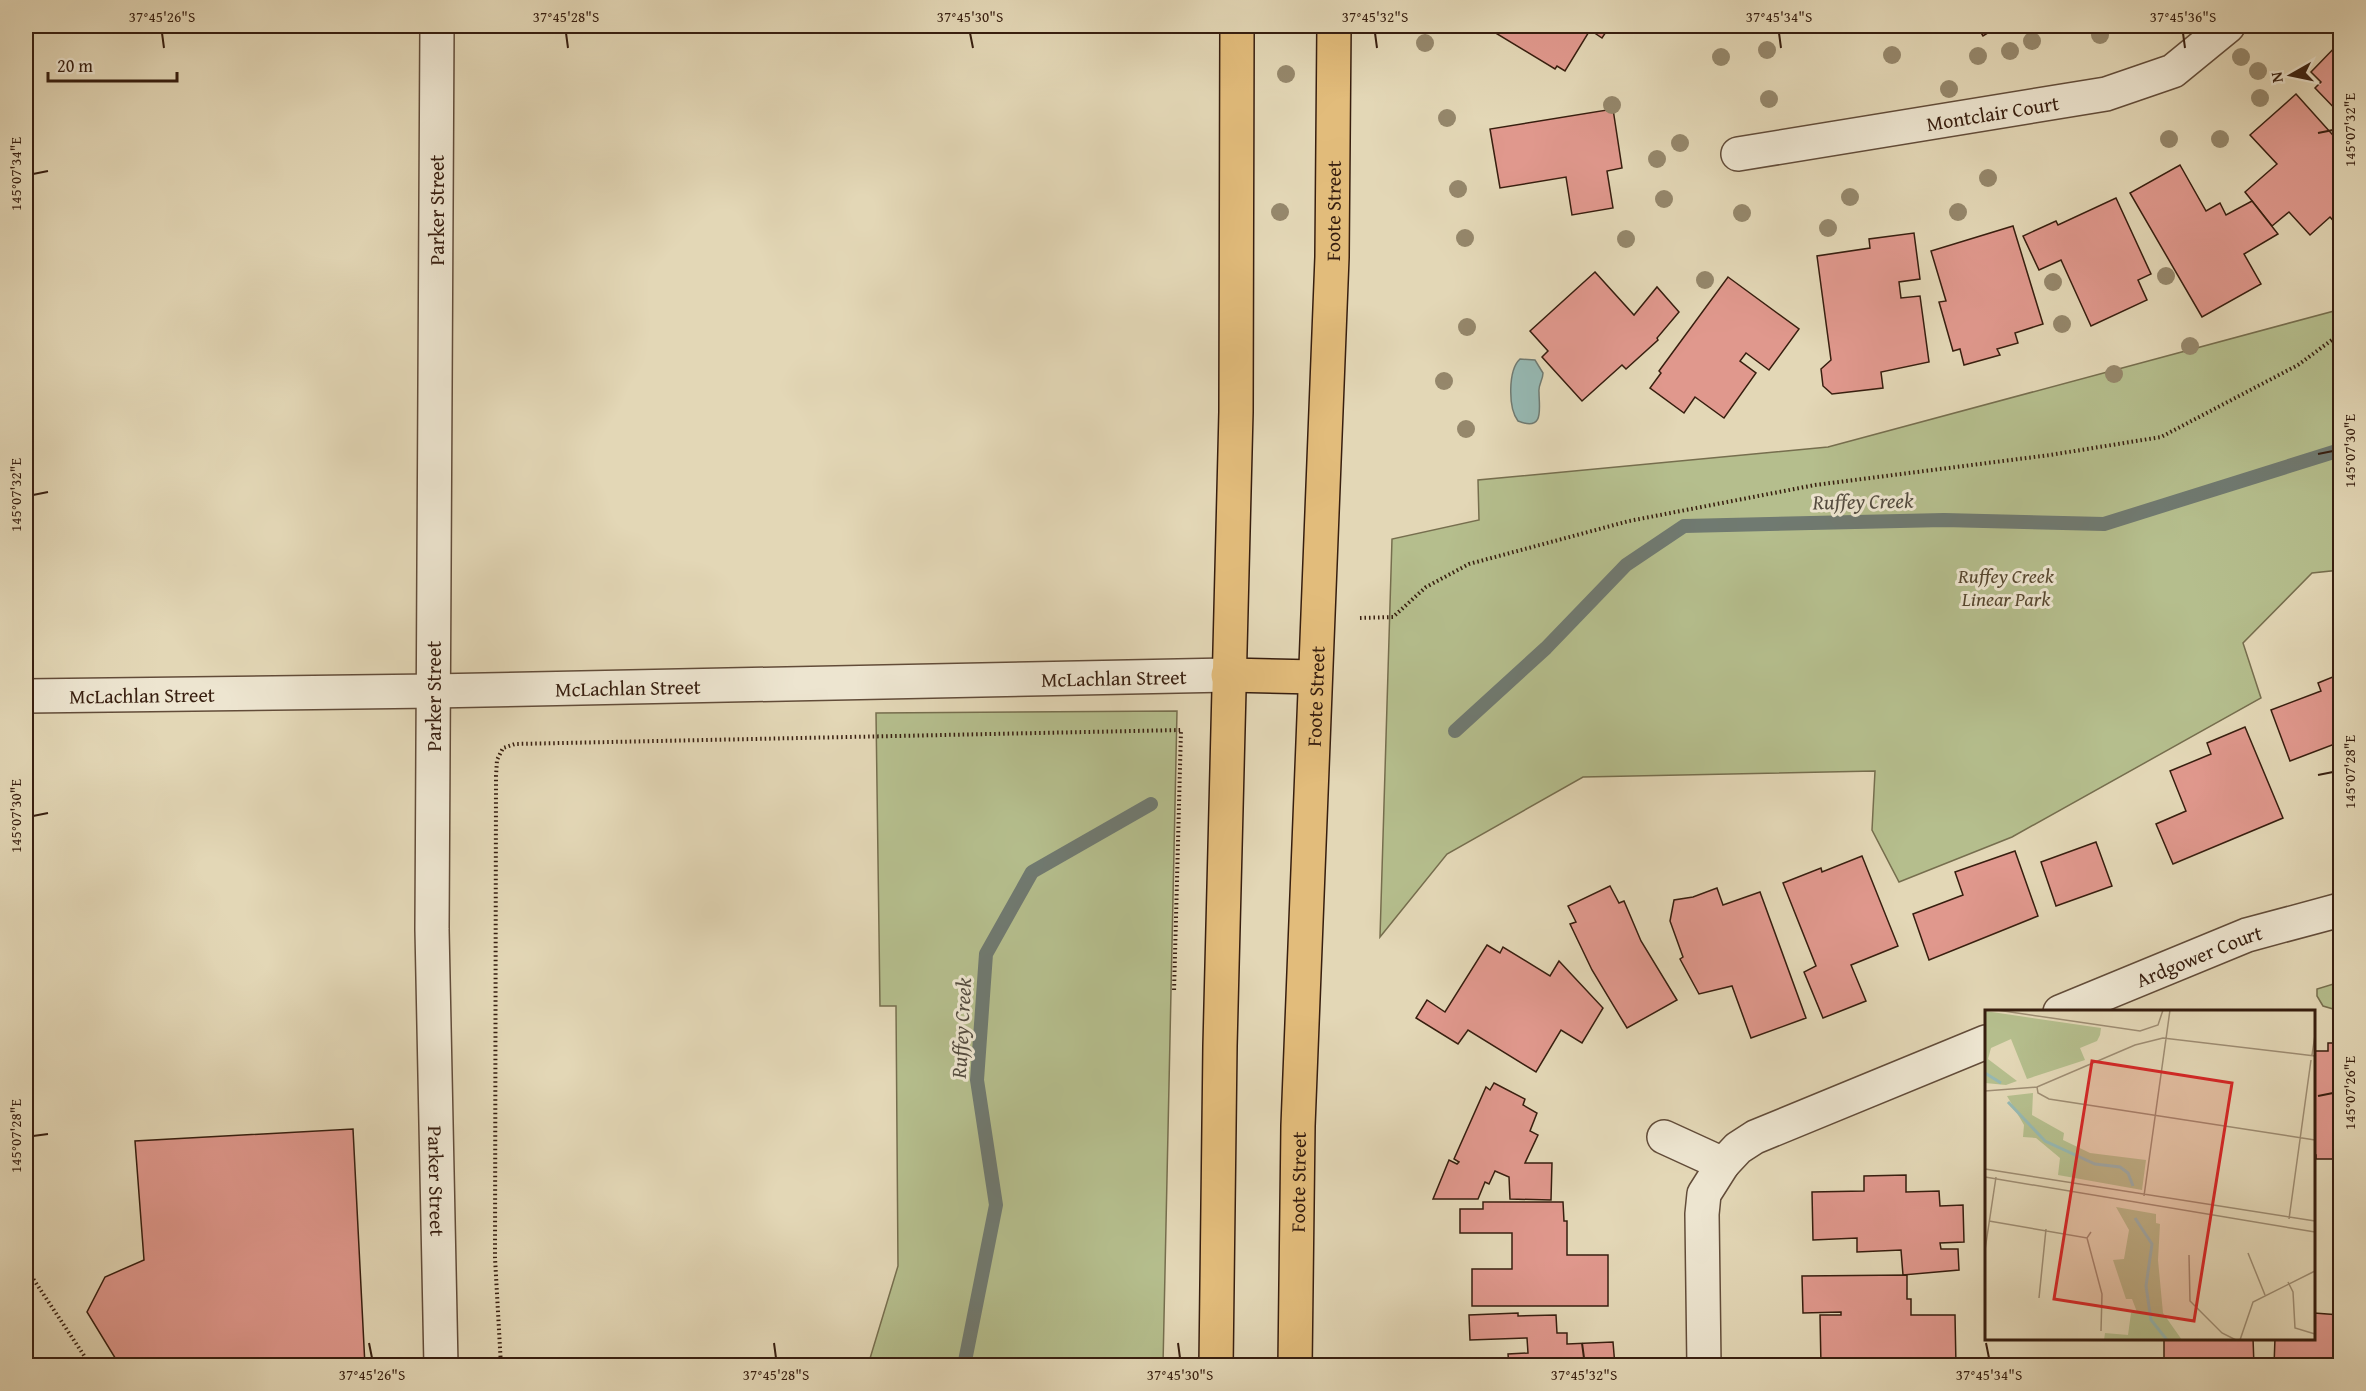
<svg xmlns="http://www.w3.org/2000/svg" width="2366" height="1391" viewBox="0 0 2366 1391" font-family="'Gentium Book Plus',serif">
<rect width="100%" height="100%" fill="#e3d7b6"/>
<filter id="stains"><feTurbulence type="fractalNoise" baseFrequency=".00333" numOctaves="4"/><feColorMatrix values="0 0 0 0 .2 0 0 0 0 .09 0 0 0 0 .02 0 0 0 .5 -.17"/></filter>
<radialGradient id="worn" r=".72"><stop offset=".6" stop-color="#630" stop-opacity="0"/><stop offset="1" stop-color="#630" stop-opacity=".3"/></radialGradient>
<g fill="#b5be8d" stroke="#766e4e" stroke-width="1.5">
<polygon points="2340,305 2340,570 2312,573 2243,643 2261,698 2012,837 1899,882 1872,830 1875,771 1583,777 1447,854 1380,937 1392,539 1479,520 1478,480 1828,447 2334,311"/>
<polygon points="1177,711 1163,1365 868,1365 898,1266 896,1006 880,1006 876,713"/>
<polygon points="2340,982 2340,1011 2323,1006 2317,996 2317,989"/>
</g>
<path fill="#96b8b2" stroke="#707a71" stroke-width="1.5" d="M 1520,359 L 1535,360 L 1543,373 C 1543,380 1538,385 1539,392 C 1539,408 1545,432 1518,421 C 1508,408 1508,370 1520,359 Z"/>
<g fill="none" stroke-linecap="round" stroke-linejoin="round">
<g stroke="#707a71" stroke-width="14">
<polyline points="1455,731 1546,648 1626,565 1684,526 1944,520 2104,524 2340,450"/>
<polyline points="964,1366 996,1205 977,1080 986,954 1032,872 1151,804"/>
</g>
</g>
<g fill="#e0988d" stroke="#371e0f" stroke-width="1.5">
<polygon points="1484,26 1610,26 1602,38 1590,30 1565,71 1557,66 1555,69"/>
<polygon points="1977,26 1999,26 1983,36"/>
<polygon points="2340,42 2340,114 2315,88 2321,82 2311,72"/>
<polygon points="2296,94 2340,143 2340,222 2337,225 2330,217 2310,235 2289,212 2272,226 2245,192 2277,164 2250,135"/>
<polygon points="1613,109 1622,168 1607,171 1613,208 1572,215 1566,177 1500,188 1490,129"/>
<polygon points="2180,165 2206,211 2220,203 2226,215 2252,201 2278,234 2244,254 2261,284 2202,317 2130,193"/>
<polygon points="2116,198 2151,274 2138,280 2147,300 2091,326 2061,260 2039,270 2023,236 2056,221 2058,225"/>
<polygon points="2013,226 2043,324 2015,333 2018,343 1997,349 2000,355 1964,365 1960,349 1953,351 1939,302 1946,301 1931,251"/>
<polygon points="1914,233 1920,279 1899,282 1901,298 1920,296 1929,362 1881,372 1883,388 1832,394 1823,386 1821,369 1831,360 1817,256 1870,248 1869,239"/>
<polygon points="1595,272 1634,315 1657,287 1679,312 1657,338 1658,340 1626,369 1622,365 1582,401 1542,357 1548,351 1530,331"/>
<polygon points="1728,277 1799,329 1769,370 1746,353 1740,361 1756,373 1724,418 1695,397 1684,413 1650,388 1661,373 1659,371"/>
<polygon points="2340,674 2340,742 2290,761 2271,710 2321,691 2318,683"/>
<polygon points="2245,727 2283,818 2173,864 2156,824 2186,811 2170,771 2211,754 2207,743"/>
<polygon points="2096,842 2112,886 2056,906 2041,862"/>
<polygon points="2015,851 2038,916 1929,960 1913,914 1963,895 1955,872"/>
<polygon points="1862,856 1898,946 1851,965 1866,1001 1823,1018 1804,972 1816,966 1783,883 1821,868 1822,872"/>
<polygon points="1610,886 1619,903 1624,901 1641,941 1677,1000 1627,1028 1592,970 1570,924 1576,922 1568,906"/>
<polygon points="1717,888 1723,905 1760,892 1806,1018 1751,1038 1732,986 1699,994 1680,959 1683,957 1670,921 1674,900 1693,897"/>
<polygon points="1487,945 1500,953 1503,947 1550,976 1559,961 1603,1008 1582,1043 1561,1030 1536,1072 1468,1030 1458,1044 1416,1018 1427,1000 1445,1012"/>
<polygon points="2328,1043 2340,1043 2340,1159 2316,1159 2316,1155 2314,1155 2314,1051 2328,1051"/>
<polygon points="1494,1083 1525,1099 1523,1105 1537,1113 1530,1131 1538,1135 1525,1163 1552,1163 1551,1200 1510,1199 1509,1177 1495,1171 1489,1184 1485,1182 1478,1199 1433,1199 1449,1160 1457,1164 1459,1162 1454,1159 1486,1087 1490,1090"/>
<polygon points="353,1129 365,1366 120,1366 87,1312 105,1277 144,1260 135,1141"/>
<polygon points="1906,1175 1906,1192 1939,1191 1940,1206 1963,1205 1964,1242 1940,1243 1941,1249 1958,1249 1959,1270 1903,1275 1901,1250 1857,1252 1857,1238 1813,1240 1812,1192 1864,1191 1864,1176"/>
<polygon points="1483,1202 1563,1202 1564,1221 1567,1221 1567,1255 1608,1255 1608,1306 1472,1306 1472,1269 1512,1269 1512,1233 1460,1233 1460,1209 1483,1209"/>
<polygon points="1907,1275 1907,1299 1911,1299 1911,1315 1955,1315 1956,1366 1821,1366 1820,1315 1841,1315 1841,1312 1803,1313 1802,1276"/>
<polygon points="1518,1313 1518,1316 1556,1315 1557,1333 1567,1333 1567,1344 1613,1342 1615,1366 1509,1366 1508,1354 1528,1353 1527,1338 1470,1340 1469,1315"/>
<polygon points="2314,1313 2340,1315 2340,1366 2274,1366 2275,1338 2314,1338"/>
<polygon points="2164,1338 2253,1338 2254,1366 2150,1366 2150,1362 2164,1362"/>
</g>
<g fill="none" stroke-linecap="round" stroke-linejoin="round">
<defs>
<g id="minor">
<path id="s1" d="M 437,26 L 432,929 L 441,1366"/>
<path id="s2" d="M 1738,154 L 2106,94 L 2173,71 L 2228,26"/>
<path id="s3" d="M 26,696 L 433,691 L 1228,675"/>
<path id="s4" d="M 2060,1012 L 2247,935 L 2340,910"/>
<polyline points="1664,1137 1723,1164 1704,1194 1702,1214 1704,1366"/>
<polyline points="1723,1164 1738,1148 1755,1137 1986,1042"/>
</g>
<g id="primary">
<polyline points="1228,675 1315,677"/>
<polyline points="1216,1366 1220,1046 1236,412 1237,26"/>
<path id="s5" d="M 1295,1366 L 1298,1126 L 1332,257 L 1334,26"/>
</g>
</defs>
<use href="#minor" stroke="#624c39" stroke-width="36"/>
<use href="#primary" stroke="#371e0f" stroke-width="36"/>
<g stroke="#371e0f" stroke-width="4" stroke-dasharray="1.5 3" stroke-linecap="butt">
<polyline points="1360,618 1393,617 1426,587 1469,564 1629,521 1815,485 2050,455 2161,437 2298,365 2340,334"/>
<polyline points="26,1268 91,1366"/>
<polyline points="501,1366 495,1258 496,776 497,760 503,748 515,744 1181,730 1174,992"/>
</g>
<use href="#minor" stroke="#ede5d0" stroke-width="33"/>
<use href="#primary" stroke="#e2bc7b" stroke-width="33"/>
</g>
<g fill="#95876b">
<circle cx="2100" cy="35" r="9"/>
<circle cx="2032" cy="41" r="9"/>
<circle cx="1425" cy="43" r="9"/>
<circle cx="1767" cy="50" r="9"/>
<circle cx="2010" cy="51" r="9"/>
<circle cx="1892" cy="55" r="9"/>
<circle cx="1978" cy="56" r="9"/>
<circle cx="1721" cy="57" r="9"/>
<circle cx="2241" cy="57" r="9"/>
<circle cx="2258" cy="71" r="9"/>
<circle cx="1286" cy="74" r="9"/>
<circle cx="1949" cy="89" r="9"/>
<circle cx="2260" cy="98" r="9"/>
<circle cx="1769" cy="99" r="9"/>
<circle cx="1612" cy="105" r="9"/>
<circle cx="1447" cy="118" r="9"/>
<circle cx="2169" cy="139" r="9"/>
<circle cx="2220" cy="139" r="9"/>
<circle cx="1680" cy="143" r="9"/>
<circle cx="1657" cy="159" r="9"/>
<circle cx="1988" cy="178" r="9"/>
<circle cx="1458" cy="189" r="9"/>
<circle cx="1850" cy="197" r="9"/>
<circle cx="1664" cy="199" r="9"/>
<circle cx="1280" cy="212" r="9"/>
<circle cx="1958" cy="212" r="9"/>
<circle cx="1742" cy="213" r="9"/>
<circle cx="1828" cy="228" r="9"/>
<circle cx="1465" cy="238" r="9"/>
<circle cx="1626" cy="239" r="9"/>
<circle cx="2166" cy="276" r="9"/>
<circle cx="1705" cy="280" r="9"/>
<circle cx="2053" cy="282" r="9"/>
<circle cx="2062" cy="324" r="9"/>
<circle cx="1467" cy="327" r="9"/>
<circle cx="2190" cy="346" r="9"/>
<circle cx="2114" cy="374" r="9"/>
<circle cx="1444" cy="381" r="9"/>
<circle cx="1466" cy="429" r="9"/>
</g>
<path fill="none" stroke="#371e0f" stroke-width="2" d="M 162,33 L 164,48M 566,33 L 568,48M 970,33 L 973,48M 1375,33 L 1377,48M 1779,33 L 1781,48M 2183,33 L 2185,48M 2318,133 L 2333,130M 33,174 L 48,171M 2318,454 L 2333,451M 33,495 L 48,492M 2318,775 L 2333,772M 33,816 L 48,813M 2318,1096 L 2333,1093M 33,1136 L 48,1134M 369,1343 L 372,1358M 774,1343 L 776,1358M 1178,1343 L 1180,1358M 1582,1343 L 1584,1358M 1986,1343 L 1989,1358"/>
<g text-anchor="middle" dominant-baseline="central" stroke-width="6" stroke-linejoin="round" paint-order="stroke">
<g font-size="20" fill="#371e0f" stroke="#ede5d0">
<text stroke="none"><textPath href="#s2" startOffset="258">Montclair Court</textPath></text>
<text transform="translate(436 210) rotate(-90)">Parker Street</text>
<text stroke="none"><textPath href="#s5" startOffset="1156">Foote Street</textPath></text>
<text stroke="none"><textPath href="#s3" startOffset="1088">McLachlan Street</textPath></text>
<text stroke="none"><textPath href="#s3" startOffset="602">McLachlan Street</textPath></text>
<text stroke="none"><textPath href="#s3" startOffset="116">McLachlan Street</textPath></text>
<text stroke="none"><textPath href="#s5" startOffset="670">Foote Street</textPath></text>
<text transform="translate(433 696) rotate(-90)">Parker Street</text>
<text stroke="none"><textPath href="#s4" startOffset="150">Ardgower Court</textPath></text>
<text stroke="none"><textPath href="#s1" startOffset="1155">Parker Street</textPath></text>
<text stroke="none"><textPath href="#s5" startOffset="184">Foote Street</textPath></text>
</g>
<g font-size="20" font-style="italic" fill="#56462e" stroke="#ede5d0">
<text x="2006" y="575">Ruffey Creek<tspan x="2006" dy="23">Linear Park</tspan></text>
</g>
<g font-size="21" font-style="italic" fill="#544c40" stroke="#ede5d0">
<text transform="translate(1863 501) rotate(-1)">Ruffey Creek</text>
<text transform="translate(961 1028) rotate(-87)">Ruffey Creek</text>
</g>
</g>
<g transform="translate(1985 1010)">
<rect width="330" height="330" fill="#e3d7b6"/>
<path d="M 0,1 L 116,18 L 115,25 L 112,31 L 95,38 L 100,50 L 42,69 L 26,29 L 6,38 L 3,49 L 32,71 L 21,75 L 0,73 ZM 48,83 L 47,105 L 79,123 L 78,130 L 105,143 L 161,150 L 157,180 L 73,165 L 75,148 L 51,128 L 38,127 L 39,115 L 22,86 ZM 131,197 L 171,204 L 171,213 L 175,214 L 173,250 L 178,303 L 197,330 L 119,330 L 120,323 L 143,325 L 146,303 L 152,302 L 147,289 L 141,289 L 128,250 L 139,249 L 144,220 Z" fill="#b5be8d"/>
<path fill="none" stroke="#96b8b2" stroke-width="3" d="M 0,63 L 16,73M 23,92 L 60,131 L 110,154 L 135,157 L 143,163 L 148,176M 150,208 L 167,234 L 161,276 L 166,310 L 182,330"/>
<path fill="none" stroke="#9e8d73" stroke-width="1.5" d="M 12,0 L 155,21 L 173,15 L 178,0M 327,45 L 330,25M 52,77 L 53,83 L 64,89 L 330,130M 0,81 L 52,77 L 150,35 L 178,28 L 330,46M 0,159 L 330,211M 0,167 L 330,222M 159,186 L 185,0M 304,209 L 326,50M 4,211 L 102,228 L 106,222M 102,228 L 117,284 L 116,321M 0,240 L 11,167M 263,243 L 280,285M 204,245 L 205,291 L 237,323 L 251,330M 303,272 L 308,282 L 310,318 L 330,324M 54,288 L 61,219M 255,330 L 268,292 L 330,261"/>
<path fill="#d62828" fill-opacity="0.15" stroke="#d62828" stroke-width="3" d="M 107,51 L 247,73 L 209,311 L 69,289 Z"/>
<rect width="330" height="330" fill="none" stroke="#371e0f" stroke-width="3"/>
</g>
<rect width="2366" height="1391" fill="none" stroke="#e3d7b6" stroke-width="66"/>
<g transform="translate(2291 75) rotate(261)" stroke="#ede5d0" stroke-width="4.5" paint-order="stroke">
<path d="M0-4.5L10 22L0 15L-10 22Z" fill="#371e0f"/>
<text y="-9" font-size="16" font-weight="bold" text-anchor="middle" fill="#371e0f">N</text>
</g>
<path d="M48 72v9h129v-9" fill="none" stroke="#371e0f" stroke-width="3"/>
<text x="57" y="72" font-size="18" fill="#371e0f" stroke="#ede5d0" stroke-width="4.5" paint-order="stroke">20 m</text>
<rect x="33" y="33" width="2300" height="1325" fill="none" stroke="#371e0f" stroke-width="2"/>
<g font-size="15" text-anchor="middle" fill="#371e0f">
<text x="162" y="22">37°45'26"S</text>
<text x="566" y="22">37°45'28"S</text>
<text x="970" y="22">37°45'30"S</text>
<text x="1375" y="22">37°45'32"S</text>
<text x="1779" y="22">37°45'34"S</text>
<text x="2183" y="22">37°45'36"S</text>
<text transform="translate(2350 130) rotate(-90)" y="5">145°07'32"E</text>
<text transform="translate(16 174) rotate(-90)" y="5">145°07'34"E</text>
<text transform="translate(2350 451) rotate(-90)" y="5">145°07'30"E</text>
<text transform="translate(16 495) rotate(-90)" y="5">145°07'32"E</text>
<text transform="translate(2350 772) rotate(-90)" y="5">145°07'28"E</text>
<text transform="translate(16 816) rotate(-90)" y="5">145°07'30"E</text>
<text transform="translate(2350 1093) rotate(-90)" y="5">145°07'26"E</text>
<text transform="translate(16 1136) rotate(-90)" y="5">145°07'28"E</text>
<text x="372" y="1380">37°45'26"S</text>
<text x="776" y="1380">37°45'28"S</text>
<text x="1180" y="1380">37°45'30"S</text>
<text x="1584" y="1380">37°45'32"S</text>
<text x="1989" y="1380">37°45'34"S</text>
</g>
<rect width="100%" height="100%" filter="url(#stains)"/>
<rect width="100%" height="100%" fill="url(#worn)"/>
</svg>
